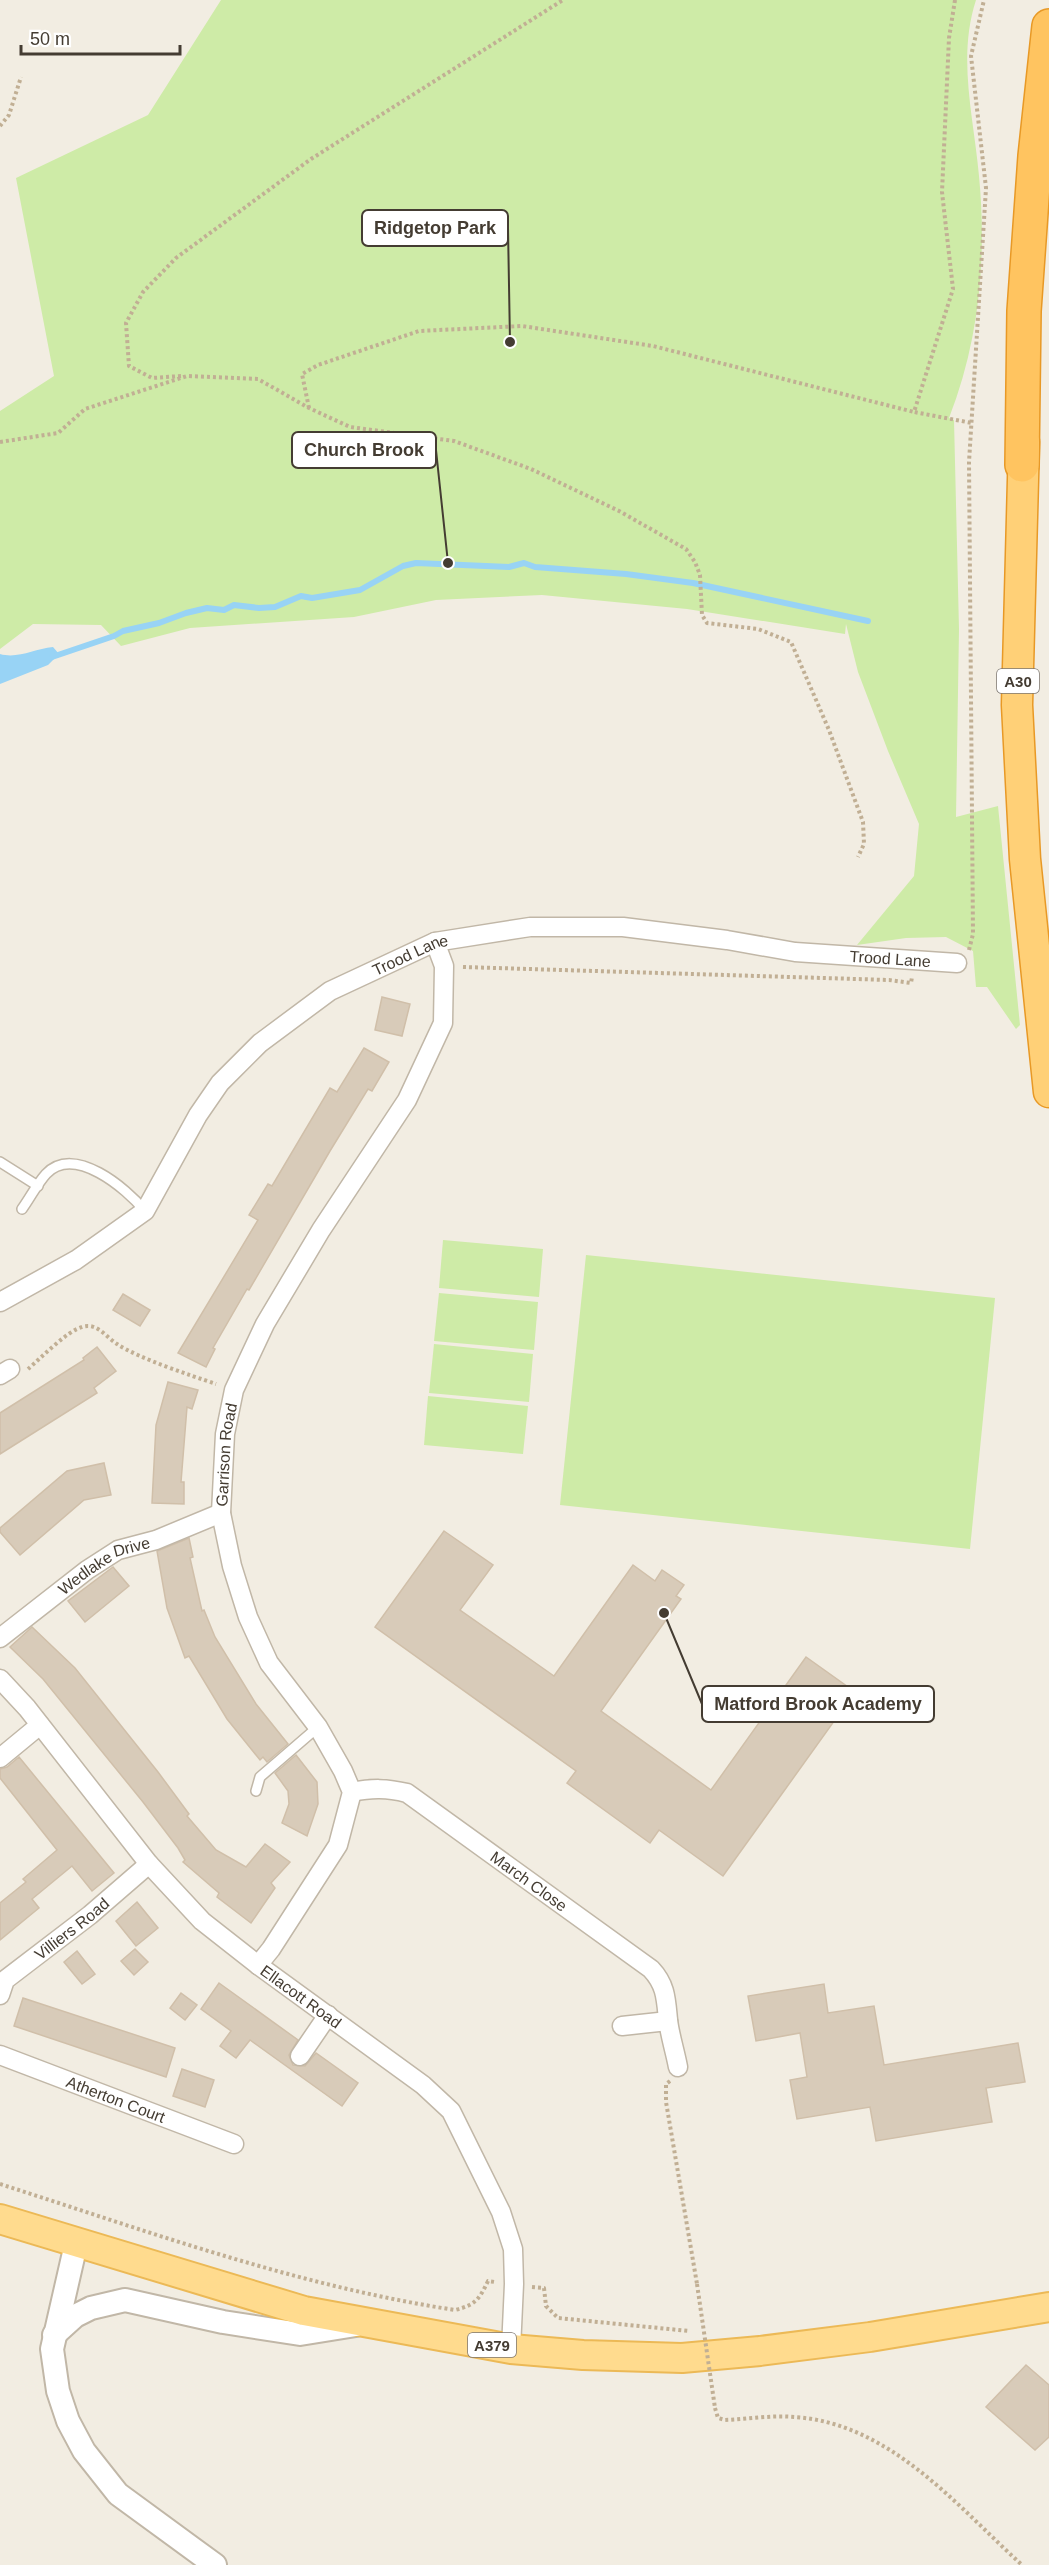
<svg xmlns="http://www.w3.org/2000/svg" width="1049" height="2565" viewBox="0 0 1049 2565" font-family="Helvetica,sans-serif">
<rect width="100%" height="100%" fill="#f2ede2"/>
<g fill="#ceeba7">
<path d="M 221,0 L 976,0 C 957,58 974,118 979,176 C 987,258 979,342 949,418 L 954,420 L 959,629 L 956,817 L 998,806 L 1020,1025 L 1016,1029 L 987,987 L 976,987 L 973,951 L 946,937 L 906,938 L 857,945 L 914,876 L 919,824 L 888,751 L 858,672 L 846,624 L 845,634 L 687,609 L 542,595 L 436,600 L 354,617 L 190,628 L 121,646 L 101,625 L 33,624 L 0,649 L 0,411 L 54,376 L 16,178 L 148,115 Z"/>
<polygon points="443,1240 543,1249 539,1297 439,1288"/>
<polygon points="586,1255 995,1298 970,1549 560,1505"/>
<polygon points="439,1293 538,1302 534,1350 434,1341"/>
<polygon points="434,1344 533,1354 529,1402 429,1393"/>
<polygon points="428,1396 528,1406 523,1454 424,1445"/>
</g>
<path fill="#98d3f5" d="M 53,647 L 59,654 L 48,665 L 0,684 L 0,654 C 18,659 34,649 53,647 Z"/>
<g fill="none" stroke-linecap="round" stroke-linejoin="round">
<polyline stroke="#98d3f5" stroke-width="6" points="52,657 114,636 123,631 159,623 186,613 207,608 224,610 234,605 259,608 275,607 301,596 312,598 360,590 403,566 416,563 509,567 524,563 535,567 626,574 693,583 868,621"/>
</g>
<g fill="#d8cbb9" stroke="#d0bfa9" stroke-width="1.5">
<polygon points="382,997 410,1004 402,1036 375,1030"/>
<polygon points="364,1048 389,1062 372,1091 368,1089 330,1151 249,1290 247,1289 213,1348 215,1349 206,1367 178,1353 258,1220 249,1215 268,1184 272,1186 330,1088 337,1092"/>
<polygon points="123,1294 150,1310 140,1326 113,1310"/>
<polygon points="97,1347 116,1371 94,1388 97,1393 0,1454 0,1413 84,1360 83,1358"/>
<polygon points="168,1382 198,1390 192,1409 187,1407 181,1482 184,1482 184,1504 152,1503 156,1425"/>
<polygon points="104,1463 111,1495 84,1500 20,1555 0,1532 0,1528 67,1471"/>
<polygon points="444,1531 493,1565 460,1610 554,1676 633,1565 655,1581 662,1570 684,1585 676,1596 681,1599 601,1711 711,1790 806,1657 855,1692 723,1876 659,1830 650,1843 567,1783 576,1771 375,1627"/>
<polygon points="189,1538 193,1557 190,1558 202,1611 204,1610 215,1637 256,1704 288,1744 267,1762 263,1757 260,1760 227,1719 189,1656 185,1658 167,1608 157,1551"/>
<polygon points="113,1567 129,1586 85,1622 68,1601"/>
<polygon points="32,1627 75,1668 158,1772 189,1814 187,1816 216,1850 246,1867 265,1844 290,1862 271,1883 275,1888 251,1923 217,1897 219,1893 183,1862 185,1860 178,1848 143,1802 43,1679 10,1647"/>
<polygon points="296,1755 317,1782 318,1804 307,1836 282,1823 289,1804 288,1791 275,1773"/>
<polygon points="19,1757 114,1873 92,1891 72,1866 32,1899 39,1908 0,1940 0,1903 26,1882 23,1879 57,1850 0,1778 0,1769 7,1767"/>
<polygon points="137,1902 158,1928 136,1946 116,1921"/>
<polygon points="135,1949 148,1962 134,1975 121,1961"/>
<polygon points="77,1951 95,1974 82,1984 64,1962"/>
<polygon points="219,1983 298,2040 289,2055 293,2065 305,2066 316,2053 358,2083 342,2106 250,2040 236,2058 220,2046 231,2031 201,2009"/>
<polygon points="824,1984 828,2013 874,2006 884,2065 1018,2043 1025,2082 986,2088 992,2122 876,2141 870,2107 797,2119 790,2080 807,2077 800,2033 756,2041 748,1996"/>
<polygon points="181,1993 197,2005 185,2020 170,2008"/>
<polygon points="23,1998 175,2048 166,2077 14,2026"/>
<polygon points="182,2069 214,2080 205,2107 173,2096"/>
<polygon points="1026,2365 1049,2385 1049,2437 1035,2450 986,2407"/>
</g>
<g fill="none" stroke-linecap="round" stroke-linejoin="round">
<defs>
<g id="service">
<polyline points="0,1162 38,1186"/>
<path d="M 22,1209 C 30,1198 37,1184 46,1174 C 74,1144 126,1188 145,1211"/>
<polyline points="256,1791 260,1777 318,1727"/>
</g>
<g id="minor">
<path id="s1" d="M 0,1302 L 76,1260 L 145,1211 L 198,1115 L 220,1083 L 260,1043 L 330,991 L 435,942 L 530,927 L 623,927 L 727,940 L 795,952 L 957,963"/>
<polyline points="0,1375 10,1369"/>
<path id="s2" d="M 0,1638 L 87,1570 L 118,1550 L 156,1540 L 221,1513"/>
<path id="s3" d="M 0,1679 L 27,1708 L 149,1864 L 202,1921 L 258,1965 L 423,2085 L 451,2111 L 501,2212 L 513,2249 L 514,2284 L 511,2349"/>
<polyline points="0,1758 40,1725"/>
<path id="s4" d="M 352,1792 C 372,1788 387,1788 407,1793 L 651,1969 C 666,1985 666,1999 668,2020 C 670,2036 675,2051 678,2067"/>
<path id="s5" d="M 258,1965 L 271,1949 L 338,1845 L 352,1792 L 343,1771 L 318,1727 L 269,1663 L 248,1617 L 232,1566 L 221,1513 L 225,1434 L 234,1390 L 265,1324 L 321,1230 L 407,1100 L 443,1023 L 444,966 L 435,942"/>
<path id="s6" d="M 0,1995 L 5,1980 L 90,1915 L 149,1864"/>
<polyline points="622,2026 668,2021"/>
<path id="s7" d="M 0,2055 L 234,2144"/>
<polyline points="300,2056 328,2015"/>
</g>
<g id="tertiary">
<polyline points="76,2244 52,2349 58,2391 68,2421 84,2451 118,2494 215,2565"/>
<polyline points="54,2335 75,2316 91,2308 125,2300 223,2322 300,2334 356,2325"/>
</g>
<polyline id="primary" points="0,2219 304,2311 511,2349 583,2355 682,2358 760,2351 870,2337 1049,2307"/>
<polyline id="trunk" points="1024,442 1017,705 1025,859 1049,1092"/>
<polyline id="motorway" points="1022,465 1024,311 1035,156 1049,26"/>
</defs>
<use href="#service" stroke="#c1b7a7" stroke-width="12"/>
<use href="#minor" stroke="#c1b7a7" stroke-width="21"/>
<use href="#tertiary" stroke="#c1b7a7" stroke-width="26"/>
<use href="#primary" stroke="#ecb956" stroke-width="32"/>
<use href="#trunk" stroke="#e89926" stroke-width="33"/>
<use href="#motorway" stroke="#e89926" stroke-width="36"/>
<g stroke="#c1af94" stroke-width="4" stroke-dasharray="3 3" stroke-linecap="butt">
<polyline points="955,0 949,38 942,192 953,289 914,412 972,423"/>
<polyline points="0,126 9,115 21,77"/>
<polyline points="181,376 152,378 129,366 126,323 143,292 176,258 311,159 563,0"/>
<polyline points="309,408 302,374 318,365 419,331 522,326 653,346 914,412"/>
<polyline points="0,442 58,433 85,409 187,376 258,379 309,408 350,427 454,441 531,469 619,511 686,549 695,562 700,575 702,615 707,623 758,629 791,642 829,730 863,822 864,844 858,857"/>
<polyline points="969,950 973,934 969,462 986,188 971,56 984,0"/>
<polyline points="463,967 889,980 911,983 912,977"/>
<path d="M 28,1369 C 41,1358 67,1331 82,1327 C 97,1322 106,1337 117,1344 C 140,1359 190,1375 216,1384"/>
<polyline points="670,2081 666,2084 666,2102 697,2284"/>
<path d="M 0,2184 C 150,2232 298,2286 455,2310 C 475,2305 479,2300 488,2281 L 495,2282"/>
<polyline points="532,2287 544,2288 546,2306 558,2318 689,2331"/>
<path d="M 715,2408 L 718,2418 L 725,2420 C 748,2419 772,2415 794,2417 C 890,2423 956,2505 1022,2565"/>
</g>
<use href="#service" stroke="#fff" stroke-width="9"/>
<use href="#minor" stroke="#fff" stroke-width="18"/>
<use href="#tertiary" stroke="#fff" stroke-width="22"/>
<use href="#primary" stroke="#ffdb8e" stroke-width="28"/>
<use href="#trunk" stroke="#ffd077" stroke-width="30"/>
<use href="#motorway" stroke="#ffc460" stroke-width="33"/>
<polyline stroke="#c1af94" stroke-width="4" stroke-dasharray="3 3" stroke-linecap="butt" points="697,2284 715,2408"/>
</g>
<g text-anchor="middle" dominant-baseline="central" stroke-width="4.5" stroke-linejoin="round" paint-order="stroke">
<g fill="#fff" stroke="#7c7670" stroke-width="1.5">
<rect x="997" y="669" width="42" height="24" rx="4.5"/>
<rect x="468" y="2333" width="48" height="24" rx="4.5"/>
</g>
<g font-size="15" font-weight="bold" fill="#443c32">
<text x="1018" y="681">A30</text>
<text x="492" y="2345">A379</text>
</g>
<g font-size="16" fill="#443c32" stroke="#fff">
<text stroke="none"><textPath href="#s1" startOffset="552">Trood Lane</textPath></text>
<text stroke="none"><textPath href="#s1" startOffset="1038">Trood Lane</textPath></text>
<text stroke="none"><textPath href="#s5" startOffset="570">Garrison Road</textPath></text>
<text stroke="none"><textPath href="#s2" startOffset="128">Wedlake Drive</textPath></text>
<text stroke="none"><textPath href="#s4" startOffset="206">March Close</textPath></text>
<text stroke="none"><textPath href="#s6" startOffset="100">Villiers Road</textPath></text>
<text stroke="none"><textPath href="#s3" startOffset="440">Ellacott Road</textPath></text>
<text stroke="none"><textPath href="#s7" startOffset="124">Atherton Court</textPath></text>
</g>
</g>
<path fill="none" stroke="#443c32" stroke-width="2" d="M510 342L508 228M448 563L436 450M664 1613L702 1704"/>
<g fill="#443c32" stroke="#fff" stroke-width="2">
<circle cx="510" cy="342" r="6"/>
<circle cx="448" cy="563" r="6"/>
<circle cx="664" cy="1613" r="6"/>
</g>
<g fill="#fff" stroke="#443c32" stroke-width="2">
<rect x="362" y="210" width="146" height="36" rx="6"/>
<rect x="292" y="432" width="144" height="36" rx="6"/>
<rect x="702" y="1686" width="232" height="36" rx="6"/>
</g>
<g font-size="18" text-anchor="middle" font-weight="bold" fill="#443c32">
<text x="435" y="234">Ridgetop Park</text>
<text x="364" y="456">Church Brook</text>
<text x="818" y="1710">Matford Brook Academy</text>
</g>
<path d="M21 45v9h159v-9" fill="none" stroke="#443c32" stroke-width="3"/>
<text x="30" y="45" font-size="18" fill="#443c32" stroke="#ffffff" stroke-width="4.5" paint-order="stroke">50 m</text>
</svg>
